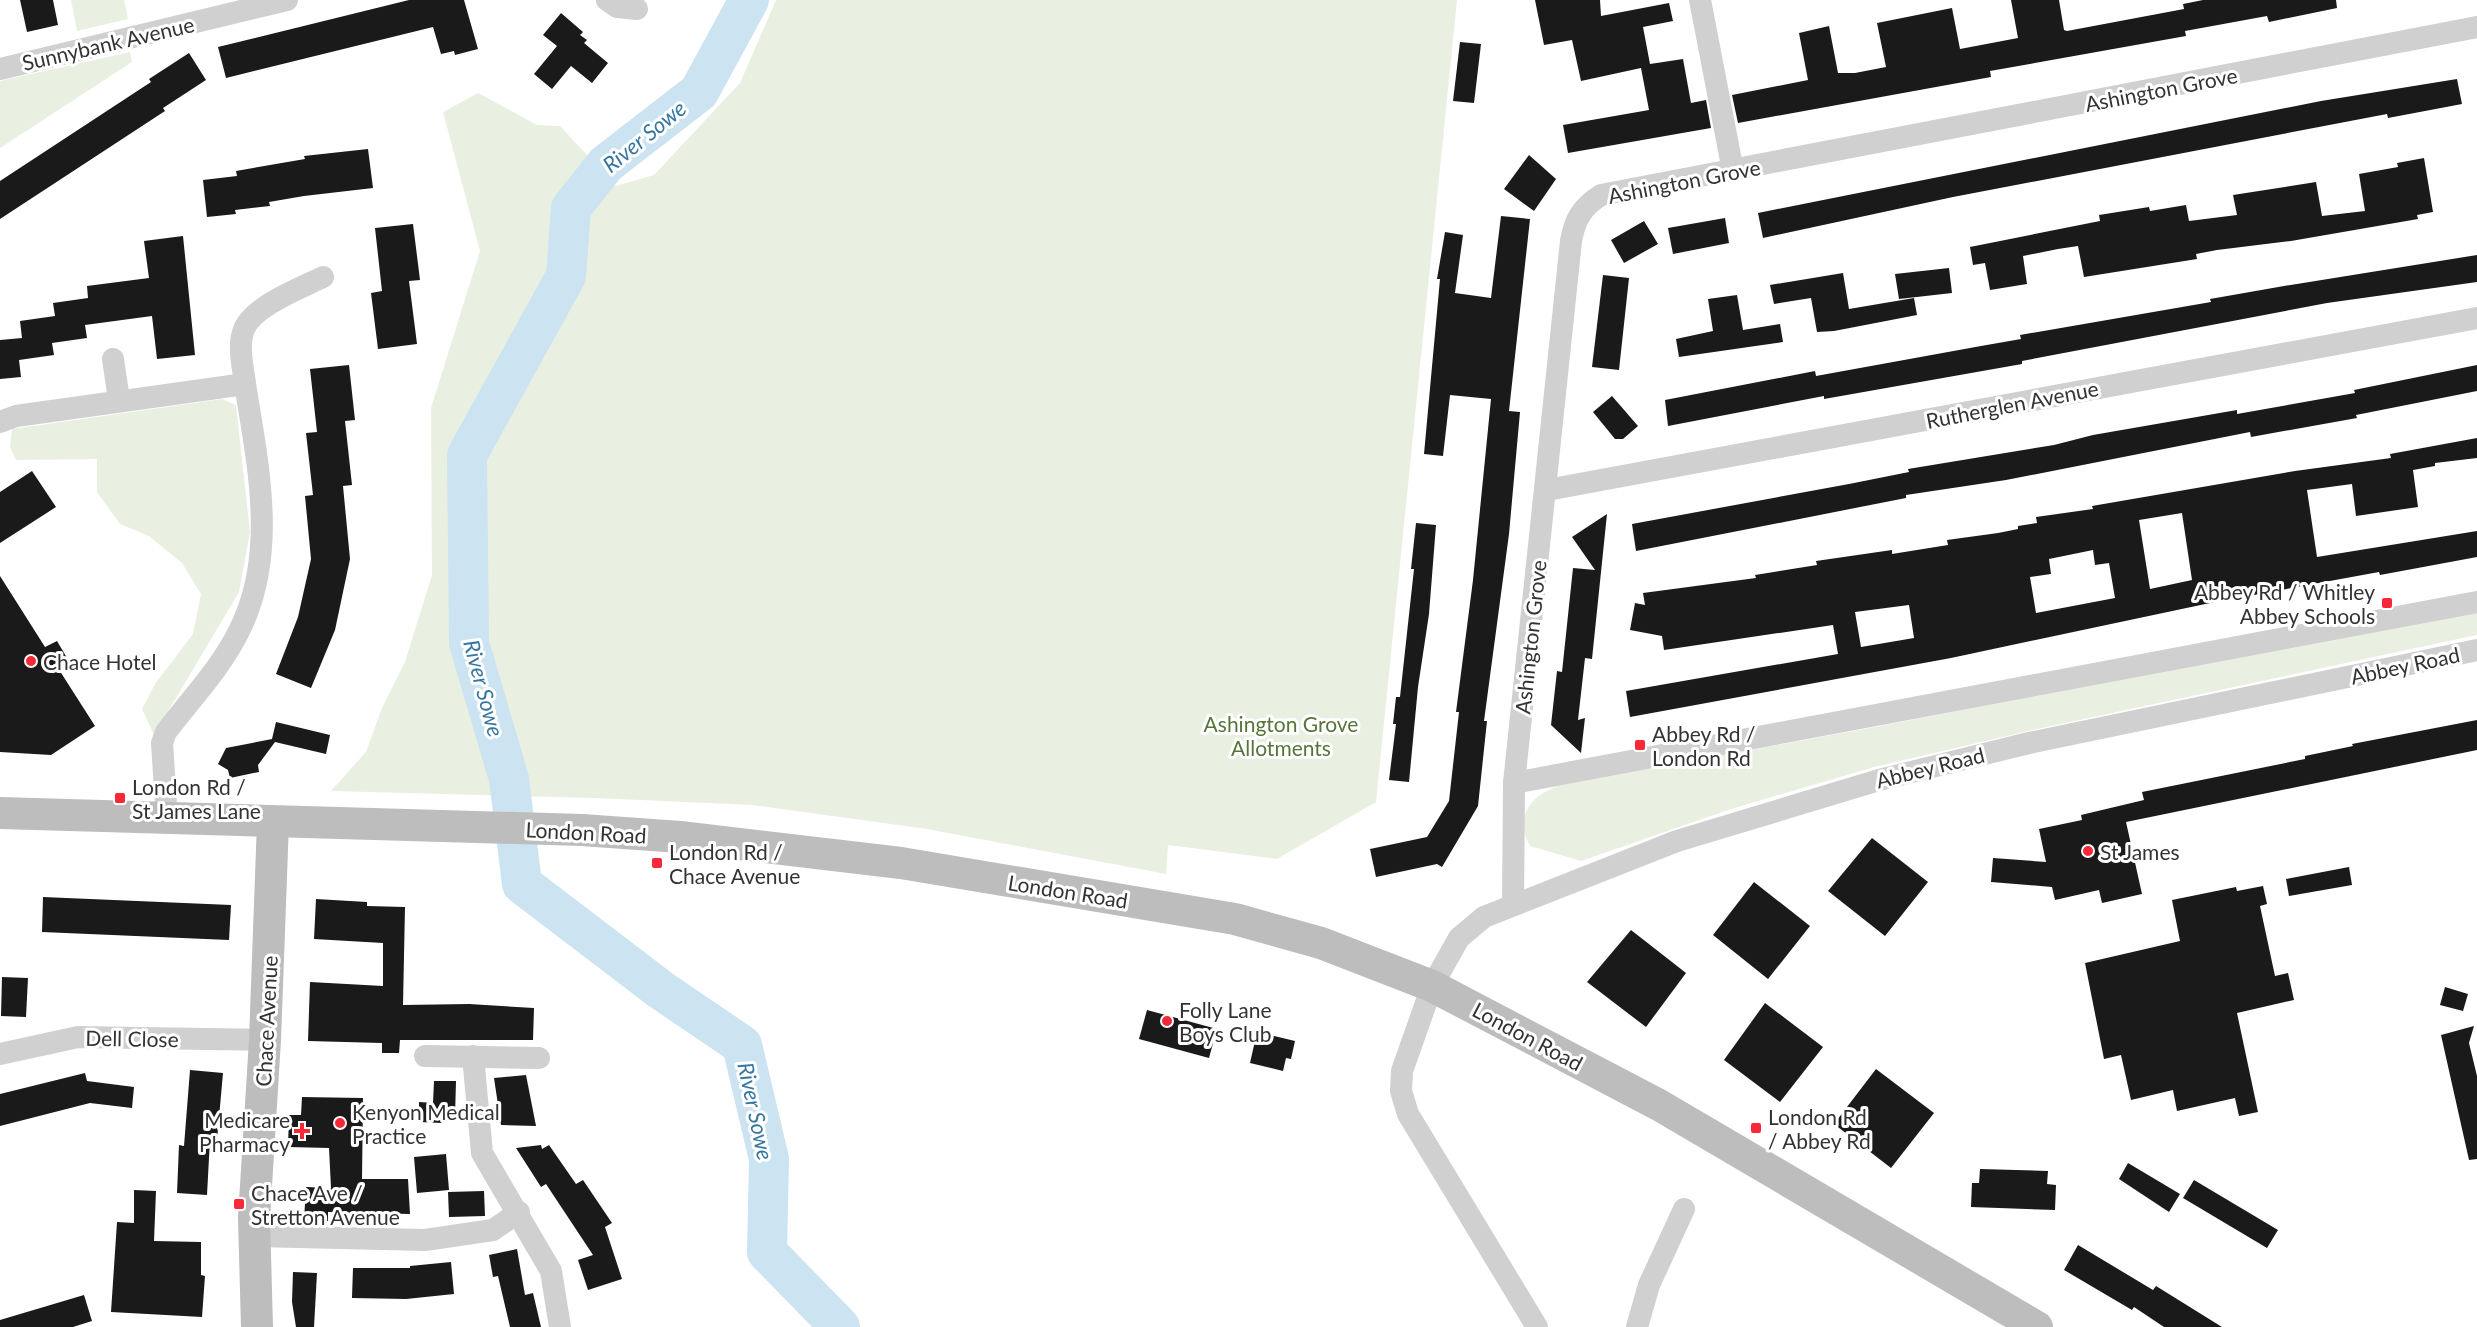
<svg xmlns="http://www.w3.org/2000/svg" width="2477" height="1327" viewBox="0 0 2477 1327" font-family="Lato,sans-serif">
<rect width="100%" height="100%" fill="#fff"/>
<g fill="#e9f0e1">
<polygon points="71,0 124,0 128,19 77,31"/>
<polygon points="776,0 1457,0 1376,802 1277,859 1168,845 1166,874 927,829 752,805 595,798 331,791 366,752 382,708 405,662 432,575 431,408 480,251 443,112 478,93 537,125 560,126 616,186 654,175 740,83"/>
<polygon points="130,52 132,62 0,148 0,81"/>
<polygon points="222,399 236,405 250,532 239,592 154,735 142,709 155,684 193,634 201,594 182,563 149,536 120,524 97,492 97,459 16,460 10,447 12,429"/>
<path d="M 2477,610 L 2477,635 L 2037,729 L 1874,767 L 1731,809 L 1581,861 L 1530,846 C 1513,815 1533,793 1562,785 L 1880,726 Z"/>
</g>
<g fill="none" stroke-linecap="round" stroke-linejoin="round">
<polyline stroke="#cce3f1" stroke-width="40" points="749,0 699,92 606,164 571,208 566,276 467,455 469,643 509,779 522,884 661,990 742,1045 769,1159 767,1252 840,1327"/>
</g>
<g fill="#1a1a1a" fill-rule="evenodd">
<polygon points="20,0 53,0 58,25 27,32"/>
<polygon points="409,0 464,0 478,49 455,55 454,51 441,54 433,27 226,78 218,47"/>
<polygon points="1535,0 1600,0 1601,16 1669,3 1673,21 1643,27 1650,64 1683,59 1691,103 1706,100 1711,128 1568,153 1563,125 1649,110 1641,68 1581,81 1572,40 1544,45"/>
<polygon points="2011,0 2059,0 2064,30 2067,31 2184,9 2183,4 2203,0 2336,0 2337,8 2269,22 2267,16 2185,31 2186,36 1990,71 1991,77 1738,123 1732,95 1808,80 1799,33 1829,26 1838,73 1855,73 1886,67 1877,23 1952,8 1960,49 2018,38"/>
<polygon points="561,13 583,32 580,35 587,40 584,43 608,63 592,83 571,66 552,89 534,74 557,46 543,35"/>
<polygon points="1460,42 1481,44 1474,103 1453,101"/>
<polygon points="189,53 206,80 163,108 165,111 0,219 0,181 151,82 149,79"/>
<polygon points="2457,79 2462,104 2388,118 2387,114 1953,197 1763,238 1758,213 2321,101"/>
<polygon points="368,149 373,188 304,196 269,202 270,206 235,210 236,214 207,217 203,180 237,176 236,171 305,159 304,156"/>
<polygon points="1529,155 1556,179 1534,211 1504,189"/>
<polygon points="2424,158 2433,212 2417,215 2418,219 2291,241 2217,250 2196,254 2197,259 2084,277 2078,246 2058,249 2023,256 2027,284 1990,290 1985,263 1973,265 1970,247 2100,221 2099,215 2149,207 2150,211 2186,205 2189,221 2237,215 2233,195 2316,182 2322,216 2365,211 2359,174 2398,167 2397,163"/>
<polygon points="1501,216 1530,219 1509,411 1520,412 1509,534 1484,721 1487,721 1478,806 1442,867 1437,864 1376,877 1370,849 1427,837 1449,801 1459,712 1456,712 1473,580 1491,399 1450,395 1443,456 1424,454 1440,279 1437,279 1445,232 1463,235 1455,293 1491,298"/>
<polygon points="1725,218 1729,243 1673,254 1668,228"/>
<polygon points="1644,221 1658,244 1624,263 1611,240"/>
<polygon points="413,224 420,280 409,281 417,344 378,349 371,293 382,291 375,228"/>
<polygon points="183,236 195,355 157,359 152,316 85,325 87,338 52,343 54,355 19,360 21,377 0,379 0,340 22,338 20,321 55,316 53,303 88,298 87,286 149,278 144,241"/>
<polygon points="2477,255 2477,282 2327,303 2022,361 2022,364 1824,399 1824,396 1668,426 1665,400 1815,371 1816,376 1981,346 2021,339 2020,335 2211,302 2210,299 2284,286"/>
<polygon points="1949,268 1952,293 1899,299 1895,274"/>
<polygon points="1843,273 1849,309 1914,298 1917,315 1834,331 1817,332 1811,298 1774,304 1770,285"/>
<polygon points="1603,275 1629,278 1619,370 1592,367"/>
<polygon points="1737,295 1743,330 1780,324 1783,342 1679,357 1676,339 1713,331 1708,299"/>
<polygon points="349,365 355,420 345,421 352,485 343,486 350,559 335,630 311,688 276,674 298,617 311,559 305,496 313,495 306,433 317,432 310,369"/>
<polygon points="2477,365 2477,391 2356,415 2357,418 2251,437 2250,432 2006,480 1906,495 1906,498 1636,551 1632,524 1849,484 1909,472 1908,469 2054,445 2093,435 2237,410 2237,414 2355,393 2354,390"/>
<polygon points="1612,396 1638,426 1623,439 1615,439 1593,412"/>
<path d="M 2477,438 L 2477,458 L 2435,463 L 2435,466 L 2413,470 L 2418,507 L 2356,516 L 2352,484 L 2307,490 L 2317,557 L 2477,531 L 2477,557 L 2380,575 L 2379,572 L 2210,603 L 1951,658 L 1630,717 L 1626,691 L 1838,654 L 1833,625 L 1664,650 L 1662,636 L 1630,630 L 1635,603 L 1645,605 L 1643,593 L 1756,578 L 1755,575 L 1817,565 L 1816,561 L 1892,550 L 1892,554 L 1948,545 L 1947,540 L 1998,533 L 2018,529 L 2018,526 L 2037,523 L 2036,517 L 2093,509 L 2092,506 L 2295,471 L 2391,458 L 2390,454 ZM 2182,513 L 2192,580 L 2150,589 L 2139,520 ZM 2093,550 L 2095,565 L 2109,563 L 2115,598 L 2036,613 L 2030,577 L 2051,574 L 2049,559 ZM 1909,605 L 1914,638 L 1861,647 L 1855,612 Z"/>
<polygon points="32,471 56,507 0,543 0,492"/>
<polygon points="1607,514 1592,659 1585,658 1578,720 1585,718 1581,753 1551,725 1557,671 1562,672 1573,568 1595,570 1572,537"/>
<polygon points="1416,523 1436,525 1429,614 1418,687 1409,782 1389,780 1396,724 1393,724 1396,697 1400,697 1414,569 1411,569"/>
<polygon points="0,576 45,647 57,641 67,658 56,665 95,726 51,755 0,752"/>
<polygon points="2477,720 2477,750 2126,822 2142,894 2102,903 2099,890 2055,900 2052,887 1991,882 1993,858 2046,862 2039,829 2082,820 2081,815 2144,800 2142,792 2305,759 2305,756 2353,746 2352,744"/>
<polygon points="276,722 330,735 326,754 275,742 258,765 259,772 230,778 228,770 218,764 226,748 272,739"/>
<polygon points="1872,838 1928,882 1885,936 1828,891"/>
<polygon points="2349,867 2352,885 2289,896 2286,879"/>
<polygon points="1754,882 1810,926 1768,979 1713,935"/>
<polygon points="2263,886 2267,904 2260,906 2275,976 2288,973 2294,1000 2237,1013 2258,1112 2239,1116 2235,1098 2177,1111 2173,1090 2131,1100 2121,1055 2104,1059 2085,963 2180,941 2172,900 2236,887 2237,891"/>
<polygon points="43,897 231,905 229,940 42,932"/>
<polygon points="316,899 367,902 367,906 405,907 403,1005 469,1004 534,1008 533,1040 400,1040 399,1053 382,1053 382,1043 308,1041 310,982 383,986 383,943 314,939"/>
<polygon points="1631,930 1686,973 1646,1027 1587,982"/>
<polygon points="2,977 28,978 26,1017 1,1016"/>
<polygon points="2445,987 2468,994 2463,1011 2440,1005"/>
<polygon points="1765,1003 1823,1047 1780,1102 1724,1060"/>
<polygon points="1147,1010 1217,1029 1209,1058 1139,1039"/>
<polygon points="2474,1026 2469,1043 2477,1076 2477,1159 2469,1160 2441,1035"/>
<polygon points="1257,1032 1295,1041 1291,1059 1286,1058 1283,1071 1250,1063"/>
<polygon points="1876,1069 1934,1113 1891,1168 1834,1124"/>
<polygon points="190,1070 223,1073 217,1140 210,1139 207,1195 177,1193 179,1145 184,1146"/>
<polygon points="85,1073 87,1081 134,1087 132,1108 90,1103 0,1126 0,1094"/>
<polygon points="526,1075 536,1126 501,1125 494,1078"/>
<polygon points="434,1081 456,1081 455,1116 442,1116 442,1123 419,1122 419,1102 433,1103"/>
<polygon points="302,1097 363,1098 362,1179 408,1179 410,1214 328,1212 328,1221 304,1220 306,1187 331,1188 329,1148 288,1147 289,1115 301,1115"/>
<polygon points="541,1145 542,1149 549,1145 576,1184 583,1180 612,1223 605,1227 622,1279 588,1290 578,1260 593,1255 546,1184 541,1187 516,1148"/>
<polygon points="446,1154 449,1190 417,1193 414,1157"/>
<polygon points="2128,1163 2180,1194 2169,1212 2119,1179"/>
<polygon points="1980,1169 2048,1171 2047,1184 2056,1185 2055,1210 1971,1207 1972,1183 1979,1183"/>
<polygon points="2194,1180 2278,1230 2267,1248 2183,1198"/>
<polygon points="134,1190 156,1191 154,1241 201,1242 201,1275 205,1276 202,1317 111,1312 117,1222 134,1223"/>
<polygon points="484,1191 485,1216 449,1217 448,1192"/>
<polygon points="2078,1245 2153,1290 2156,1286 2222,1327 2164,1327 2134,1307 2132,1310 2064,1270"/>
<polygon points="517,1249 525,1295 533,1293 541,1327 510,1327 498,1276 493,1277 489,1255"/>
<polygon points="451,1262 454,1294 406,1299 352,1298 353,1268 410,1268 410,1266"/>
<polygon points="293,1272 317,1273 314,1327 296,1327 292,1302"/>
<polygon points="84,1295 92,1321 73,1327 0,1327 0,1320"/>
</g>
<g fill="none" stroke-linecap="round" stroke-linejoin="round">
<g stroke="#d0d0d0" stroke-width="22">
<polyline points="607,0 617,7 637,9"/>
<polyline points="1700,0 1733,171"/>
<polyline points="0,69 287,0"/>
<polyline points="113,359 119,400"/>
<path d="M 245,384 C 243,367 238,348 243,332 C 250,307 301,288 323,277"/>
<path d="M 0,422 L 16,416 L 245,384 C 258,465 278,555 239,631 C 221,668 190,700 166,732 L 162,743 L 167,820"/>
<polyline points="1547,490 2477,318"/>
<polyline points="1514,783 2477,602"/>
<path d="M 1513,905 L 1514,783 L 1571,241 C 1575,219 1582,207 1601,195 L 2477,27"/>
<polyline points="0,1054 78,1037 265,1040"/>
<polyline points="425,1056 539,1058"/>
<polyline points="473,1056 482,1153 551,1271 560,1327"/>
<polyline points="255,1236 425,1240 493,1230 519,1212"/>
<polyline points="1537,1327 1408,1114 1401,1091 1402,1071 1432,986 1459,938 1484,917 1677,841 1879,780 2029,743 2477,650"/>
<polyline points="1637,1327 1649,1285 1684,1209"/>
</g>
<g stroke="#bdbdbd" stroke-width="32">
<polyline points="0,813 582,830 680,837 901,863 1235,919 1321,943 1432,986 1659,1105 2037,1327"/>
<polyline points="257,1327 254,1218 265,1040 273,822"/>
</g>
</g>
<g fill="#f72838" stroke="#fff" stroke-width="2">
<rect x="2381" y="597" width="12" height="12" rx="3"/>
<circle cx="31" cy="661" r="6"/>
<rect x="1634" y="739" width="12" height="12" rx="3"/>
<rect x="114" y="792" width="12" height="12" rx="3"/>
<circle cx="2088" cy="851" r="6"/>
<rect x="651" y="857" width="12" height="12" rx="3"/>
<circle cx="1167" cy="1021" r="6"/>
<circle cx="340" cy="1123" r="6"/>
<rect x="1750" y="1122" width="12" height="12" rx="3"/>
<path d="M299 1122h6v6h6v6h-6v6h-6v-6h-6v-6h6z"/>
<rect x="233" y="1198" width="12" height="12" rx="3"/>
</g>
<g text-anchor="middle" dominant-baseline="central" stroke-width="6" stroke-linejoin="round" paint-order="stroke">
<g font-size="21" fill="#333" stroke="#fff">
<text transform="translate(108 43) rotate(-13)">Sunnybank Avenue</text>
<text transform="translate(2161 89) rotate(-11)">Ashington Grove</text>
<text transform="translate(1684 181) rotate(-11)">Ashington Grove</text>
<text transform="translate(2012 404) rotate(-11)">Rutherglen Avenue</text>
<text transform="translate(1530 637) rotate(-84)">Ashington Grove</text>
<text transform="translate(2405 665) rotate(-12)">Abbey Road</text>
<text transform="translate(1930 767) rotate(-14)">Abbey Road</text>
<text transform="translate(586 832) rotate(3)">London Road</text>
<text transform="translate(1068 891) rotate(9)">London Road</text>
<text transform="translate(266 1021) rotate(-87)">Chace Avenue</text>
<text transform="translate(1528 1036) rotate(28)">London Road</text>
<text transform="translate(132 1038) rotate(1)">Dell Close</text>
</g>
<g font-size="21" fill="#333" stroke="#fff" text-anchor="start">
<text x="2375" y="591" text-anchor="end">Abbey Rd / Whitley<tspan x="2375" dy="24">Abbey Schools</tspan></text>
<text x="43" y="661">Chace Hotel</text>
<text x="1652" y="733">Abbey Rd /<tspan x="1652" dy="24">London Rd</tspan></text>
<text x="132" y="786">London Rd /<tspan x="132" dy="24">St James Lane</tspan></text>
<text x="669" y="851">London Rd /<tspan x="669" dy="24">Chace Avenue</tspan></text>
<text x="2100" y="851">St James</text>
<text x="1179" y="1009">Folly Lane<tspan x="1179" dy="24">Boys Club</tspan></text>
<text x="352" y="1111">Kenyon Medical<tspan x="352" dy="24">Practice</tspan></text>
<text x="1768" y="1116">London Rd<tspan x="1768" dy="24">/ Abbey Rd</tspan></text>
<text x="290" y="1119" text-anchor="end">Medicare<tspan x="290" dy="24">Pharmacy</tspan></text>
<text x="251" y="1192">Chace Ave /<tspan x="251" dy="24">Stretton Avenue</tspan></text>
</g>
<g font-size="21" fill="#56753a" stroke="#fff">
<text x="1281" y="723">Ashington Grove<tspan x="1281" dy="24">Allotments</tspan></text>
</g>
<g font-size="22" font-style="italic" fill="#37779f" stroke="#fff">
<text transform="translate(644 136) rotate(-39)">River Sowe</text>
<text transform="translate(484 688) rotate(75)">River Sowe</text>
<text transform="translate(756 1111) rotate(78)">River Sowe</text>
</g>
</g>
</svg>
